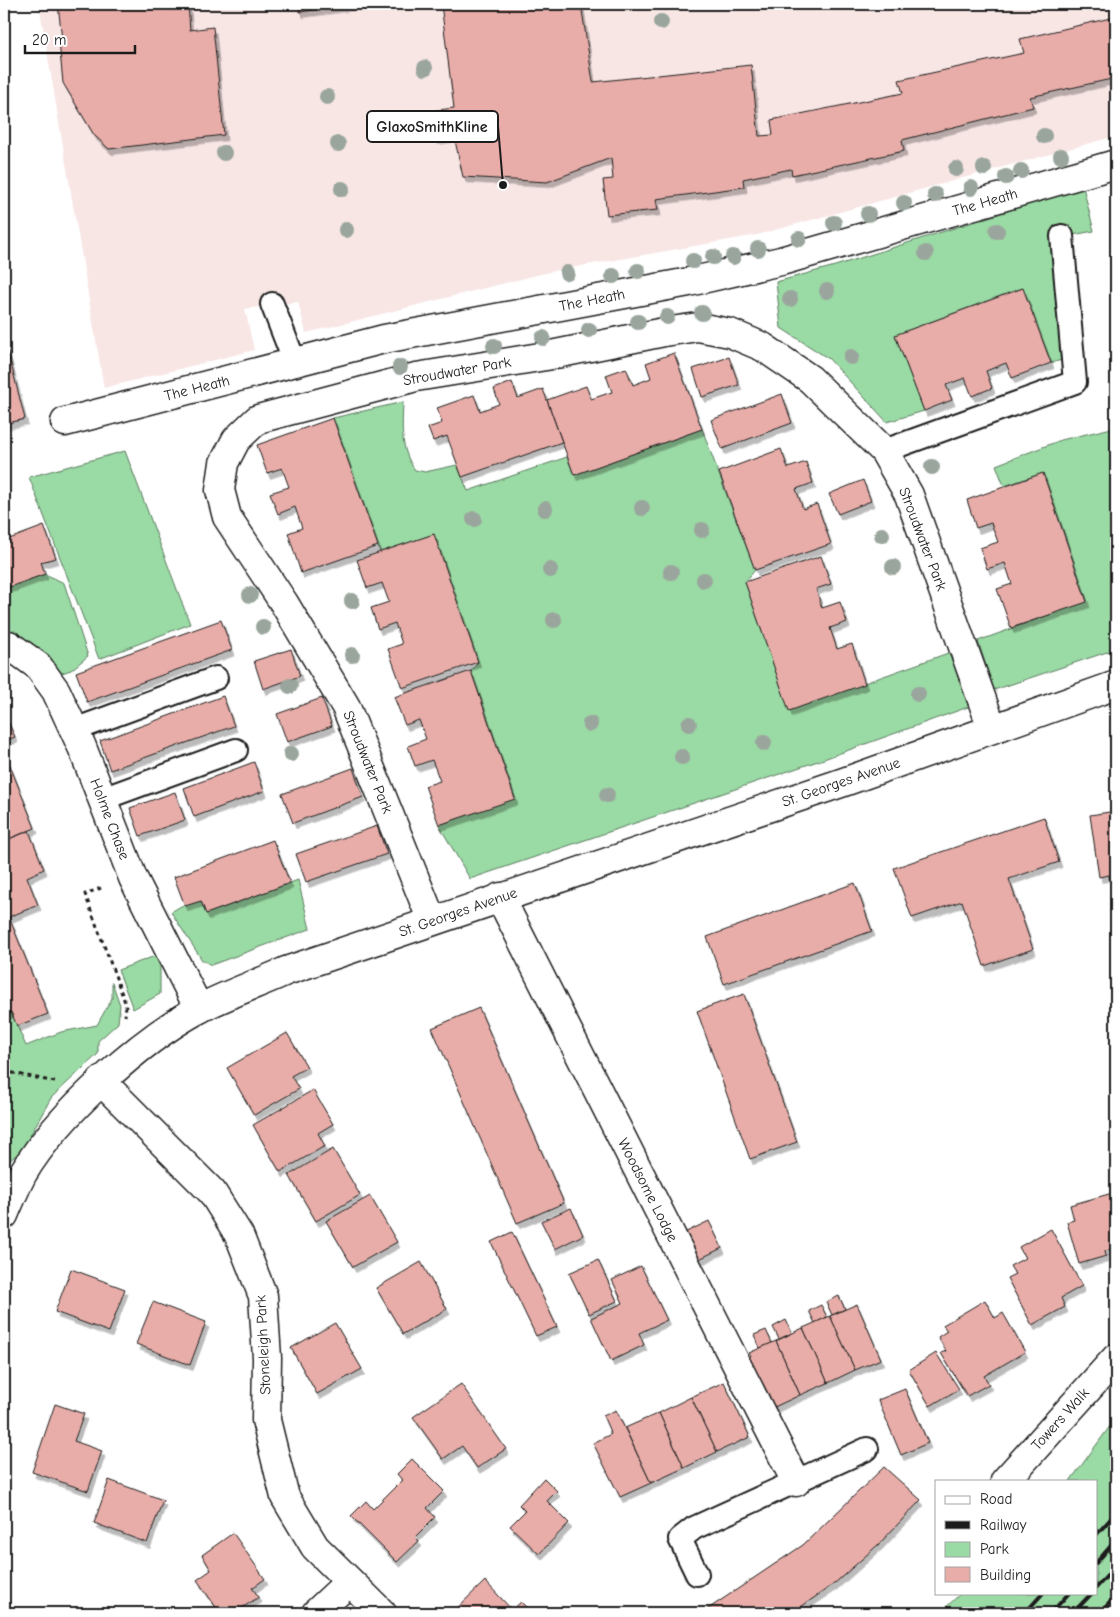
<svg xmlns="http://www.w3.org/2000/svg" width="1120" height="1617" viewBox="0 0 1120 1617" font-family="'Comic Neue',sans-serif">
<defs>
<filter id="shadow"><feDropShadow dx="3" dy="5.5" stdDeviation="0" flood-color="#0004"/></filter>
</defs>
<rect width="100%" height="100%" fill="#fff"/>
<filter id="ink" filterUnits="userSpaceOnUse"><feTurbulence type="fractalNoise" baseFrequency=".02" numOctaves="2"/><feDisplacementMap in="SourceGraphic" scale="10" xChannelSelector="R" yChannelSelector="G"/><feConvolveMatrix kernelMatrix="1 2 1 2 8 2 1 2 1" color-interpolation-filters="sRGB"/></filter>
<g filter="url(#ink)">
<polygon fill="#f8e6e5" points="39,4 1116,4 1116,136 757,235 553,271 306,333 298,302 245,309 254,350 104,388"/>
<g fill="#9adaa4" stroke="#5b7b60">
<polygon points="1083,187 1094,231 1062,237 1073,357 1051,363 1022,288 895,335 924,411 887,422 829,359 781,328 776,282 835,266"/>
<path d="M 403,402 C 402,428 400,449 415,470 L 425,472 L 457,465 L 468,491 L 567,457 L 574,475 L 702,429 L 755,570 L 745,582 L 789,710 L 962,648 L 982,702 L 821,760 L 470,879 L 439,825 L 515,798 L 471,671 L 478,662 L 434,534 L 380,552 L 333,418 Z"/>
<polygon points="1116,427 1116,649 994,690 978,641 1087,601 1043,473 1004,486 996,465 1061,440"/>
<polygon points="125,451 190,624 99,659 29,477"/>
<polygon points="45,574 64,583 88,656 71,670 59,674 4,636 4,589"/>
<polygon points="298,880 310,929 211,965 202,960 171,912 181,906 201,901 206,914"/>
<polygon points="155,956 160,967 160,994 133,1009 118,970"/>
<polygon points="112,982 120,1005 118,1023 98,1041 98,1054 51,1098 22,1150 4,1165 4,1015 11,1012 26,1046 61,1032 97,1025 112,998"/>
<polygon points="1116,1418 1116,1613 940,1613 961,1593 1096,1593 1096,1481 1070,1481"/>
</g>
<g fill="#e8ada8" stroke="#1c1c1c" filter="url(#shadow)">
<polygon points="58,4 188,4 190,30 213,27 224,135 109,149 94,135 63,83 59,41 62,40"/>
<polygon points="298,4 357,4 300,12"/>
<polygon points="441,4 581,4 593,82 751,65 759,136 773,135 771,120 903,93 899,80 1024,53 1020,39 1115,17 1116,78 1030,97 1033,107 902,140 904,151 792,175 791,169 743,179 744,187 656,199 658,210 607,215 603,180 613,179 611,158 547,182 463,177 454,136 435,139 431,111 454,108"/>
<polygon points="1023,288 1051,363 1012,378 1006,363 986,371 992,388 972,396 965,378 946,385 952,400 924,411 895,335"/>
<polygon points="4,337 10,360 4,361"/>
<polygon points="674,353 702,429 574,475 547,400 586,386 591,399 612,392 606,375 626,368 633,385 651,378 646,363"/>
<polygon points="729,357 739,385 702,397 693,369"/>
<polygon points="10,360 25,419 4,424 4,361"/>
<polygon points="512,382 518,398 543,389 562,442 462,477 447,436 433,441 428,428 442,423 437,408 474,395 480,411 499,404 494,389"/>
<polygon points="782,394 792,423 722,449 711,420"/>
<polygon points="333,418 378,546 301,573 288,533 302,528 295,507 278,514 270,493 289,487 282,468 267,473 257,445"/>
<polygon points="781,449 788,468 806,462 813,483 796,489 803,509 817,504 831,544 755,570 719,472"/>
<polygon points="1043,473 1087,602 1011,628 997,589 1012,584 1005,563 987,569 980,548 998,542 991,523 976,528 967,500"/>
<polygon points="863,480 871,501 838,514 829,494"/>
<polygon points="44,526 56,558 41,562 45,574 4,589 4,541"/>
<polygon points="434,534 478,662 402,688 388,649 402,644 395,623 378,629 371,608 389,602 382,583 367,588 357,560"/>
<polygon points="821,556 831,584 816,589 822,608 840,602 847,622 830,628 837,649 852,644 865,684 789,711 745,582"/>
<polygon points="221,620 232,650 87,702 76,672"/>
<polygon points="291,649 300,676 263,689 254,661"/>
<polygon points="471,671 515,799 439,825 425,786 440,781 432,760 415,766 408,746 426,739 419,720 405,725 394,697"/>
<polygon points="223,696 234,726 110,770 100,741"/>
<polygon points="322,698 332,726 287,742 277,714"/>
<polygon points="4,713 15,737 4,741"/>
<polygon points="4,751 35,828 4,841"/>
<polygon points="254,762 264,791 194,817 184,788"/>
<polygon points="353,768 363,797 293,823 282,794"/>
<polygon points="175,792 185,820 140,836 130,808"/>
<polygon points="1116,811 1116,881 1110,882 1109,875 1099,877 1090,815"/>
<polygon points="1044,817 1059,862 1009,879 1033,949 984,966 962,901 912,918 894,868"/>
<polygon points="377,826 387,854 306,882 296,854"/>
<polygon points="29,831 44,869 27,877 38,905 4,919 4,841"/>
<polygon points="273,840 290,883 206,914 201,901 185,906 174,877"/>
<polygon points="855,883 872,931 724,984 707,937"/>
<polygon points="9,917 48,1014 17,1026 11,1012 4,1015 4,919"/>
<polygon points="744,994 797,1142 750,1159 697,1011"/>
<polygon points="479,1008 564,1203 517,1223 432,1028"/>
<polygon points="287,1033 307,1067 291,1076 299,1089 254,1115 227,1068"/>
<polygon points="313,1090 333,1124 318,1133 325,1146 280,1172 253,1125"/>
<polygon points="333,1149 360,1195 316,1221 289,1175"/>
<polygon points="1116,1192 1116,1248 1105,1251 1106,1256 1079,1264 1067,1222 1074,1220 1070,1205"/>
<polygon points="370,1196 397,1242 353,1267 326,1221"/>
<polygon points="571,1208 583,1235 555,1249 541,1221"/>
<polygon points="709,1221 722,1248 693,1262 680,1235"/>
<polygon points="1051,1229 1082,1286 1061,1298 1065,1307 1032,1325 1007,1278 1015,1274 1010,1266 1025,1258 1019,1247"/>
<polygon points="512,1232 557,1327 536,1336 491,1242"/>
<polygon points="598,1260 617,1301 589,1314 569,1273"/>
<polygon points="421,1262 447,1309 403,1334 376,1288"/>
<polygon points="641,1266 667,1320 639,1333 644,1345 611,1361 591,1318 623,1303 612,1280"/>
<polygon points="71,1269 125,1289 109,1332 55,1312"/>
<polygon points="839,1296 845,1309 832,1315 826,1302"/>
<polygon points="985,1300 995,1318 1003,1313 1025,1352 984,1376 989,1384 967,1396 941,1353 946,1351 938,1337 947,1331 943,1325"/>
<polygon points="153,1302 206,1322 190,1365 136,1344"/>
<polygon points="857,1304 881,1359 855,1370 830,1316"/>
<polygon points="821,1305 827,1317 815,1323 809,1311"/>
<polygon points="830,1316 855,1370 828,1383 803,1328"/>
<polygon points="786,1320 792,1333 779,1339 773,1327"/>
<polygon points="335,1323 362,1369 317,1394 291,1348"/>
<polygon points="803,1328 828,1383 800,1395 776,1341"/>
<polygon points="766,1330 772,1343 760,1348 754,1335"/>
<polygon points="776,1341 800,1395 770,1409 747,1358 751,1356 749,1353"/>
<polygon points="936,1353 959,1389 930,1406 909,1370"/>
<polygon points="724,1382 750,1437 717,1452 691,1397"/>
<polygon points="461,1384 506,1449 477,1468 462,1446 443,1459 413,1417"/>
<polygon points="905,1389 928,1443 901,1455 878,1400"/>
<polygon points="691,1397 717,1452 684,1468 659,1413"/>
<polygon points="55,1404 84,1414 74,1441 102,1451 88,1491 32,1472"/>
<polygon points="616,1410 651,1483 620,1497 593,1443 611,1434 603,1416"/>
<polygon points="659,1413 684,1468 651,1483 625,1428"/>
<polygon points="412,1459 444,1491 427,1508 435,1517 415,1537 419,1541 397,1562 351,1516 366,1501 373,1509 402,1480 397,1474"/>
<polygon points="884,1467 921,1500 880,1543 834,1584 792,1613 702,1613 803,1545"/>
<polygon points="544,1478 557,1491 547,1501 569,1523 539,1554 510,1526 525,1511 519,1505"/>
<polygon points="109,1480 163,1500 147,1543 94,1523"/>
<polygon points="233,1533 265,1579 252,1588 259,1597 234,1613 220,1613 197,1580 211,1570 202,1555"/>
<polygon points="485,1581 512,1610 521,1602 532,1613 452,1613"/>
</g>
<g fill="none" stroke-linecap="round" stroke-linejoin="round">
<defs>
<g id="service">
<polyline points="272,304 295,363"/>
<polyline points="884,451 1075,382 1062,236"/>
<polyline points="74,730 216,678"/>
<polyline points="102,799 236,750"/>
<polyline points="697,1574 680,1539 694,1528 867,1449"/>
</g>
<g id="minor">
<polyline points="65,422 384,339 689,282 781,261 1116,164"/>
<polyline points="4,645 9,645 38,666 56,691 82,747 133,878 199,1009"/>
<polyline points="500,897 796,1482"/>
<polyline points="432,921 346,707 284,603 227,517 220,490 224,463 236,440 258,419 416,377 546,356 664,332 698,327 730,333 763,347 810,379 884,451 909,495 992,728"/>
<polyline points="101,1081 212,1192 239,1235 263,1296 267,1358 266,1420 285,1497 315,1547 382,1613"/>
<polyline points="1005,1481 1116,1358"/>
<polyline points="316,1613 349,1582"/>
</g>
<path id="secondary" d="M 4,1215 C 10,1201 16,1186 23,1173 C 58,1115 139,1041 199,1009 C 227,994 258,984 286,971 L 841,783 L 1116,685"/>
</defs>
<use href="#service" stroke="#1c1c1c" stroke-width="26"/>
<use href="#minor" stroke="#1c1c1c" stroke-width="31"/>
<use href="#secondary" stroke="#1c1c1c" stroke-width="31"/>
<g stroke="#1c1c1c" stroke-width="3" stroke-dasharray="4 4" stroke-linecap="butt">
<polyline points="101,888 85,894 126,1005 125,1016"/>
<polyline points="4,1071 55,1082"/>
</g>
<use href="#service" stroke="#fff" stroke-width="22"/>
<use href="#minor" stroke="#fff" stroke-width="28"/>
<use href="#secondary" stroke="#fff" stroke-width="28"/>
<g stroke="#1c1c1c" stroke-width="4">
<polyline points="1096,1535 1116,1513"/>
<polyline points="1096,1563 1116,1540"/>
<polyline points="1096,1588 1116,1566"/>
<polyline points="1025,1613 1043,1593"/>
<polyline points="1051,1613 1069,1593"/>
<polyline points="1073,1613 1092,1593"/>
<polyline points="1100,1613 1116,1596"/>
</g>
</g>
<g fill="#9aa69d">
<circle cx="661" cy="22" r="8"/>
<circle cx="425" cy="68" r="8"/>
<circle cx="327" cy="97" r="8"/>
<circle cx="1044" cy="136" r="8"/>
<circle cx="338" cy="144" r="8"/>
<circle cx="224" cy="153" r="8"/>
<circle cx="1061" cy="156" r="8"/>
<circle cx="984" cy="168" r="8"/>
<circle cx="956" cy="169" r="8"/>
<circle cx="1021" cy="171" r="8"/>
<circle cx="1006" cy="177" r="8"/>
<circle cx="971" cy="188" r="8"/>
<circle cx="342" cy="189" r="8"/>
<circle cx="935" cy="195" r="8"/>
<circle cx="904" cy="203" r="8"/>
<circle cx="868" cy="214" r="8"/>
<circle cx="834" cy="223" r="8"/>
<circle cx="346" cy="230" r="8"/>
<circle cx="997" cy="231" r="8"/>
<circle cx="799" cy="239" r="8"/>
<circle cx="758" cy="249" r="8"/>
<circle cx="926" cy="253" r="8"/>
<circle cx="713" cy="257" r="8"/>
<circle cx="733" cy="257" r="8"/>
<circle cx="693" cy="261" r="8"/>
<circle cx="638" cy="271" r="8"/>
<circle cx="567" cy="273" r="8"/>
<circle cx="613" cy="276" r="8"/>
<circle cx="827" cy="291" r="8"/>
<circle cx="790" cy="299" r="8"/>
<circle cx="702" cy="313" r="8"/>
<circle cx="667" cy="317" r="8"/>
<circle cx="638" cy="322" r="8"/>
<circle cx="589" cy="330" r="8"/>
<circle cx="543" cy="338" r="8"/>
<circle cx="494" cy="346" r="8"/>
<circle cx="851" cy="357" r="8"/>
<circle cx="400" cy="367" r="8"/>
<circle cx="932" cy="467" r="8"/>
<circle cx="642" cy="508" r="8"/>
<circle cx="545" cy="509" r="8"/>
<circle cx="474" cy="519" r="8"/>
<circle cx="702" cy="530" r="8"/>
<circle cx="882" cy="535" r="8"/>
<circle cx="893" cy="567" r="8"/>
<circle cx="550" cy="570" r="8"/>
<circle cx="671" cy="572" r="8"/>
<circle cx="704" cy="580" r="8"/>
<circle cx="250" cy="595" r="8"/>
<circle cx="352" cy="601" r="8"/>
<circle cx="554" cy="620" r="8"/>
<circle cx="263" cy="627" r="8"/>
<circle cx="352" cy="655" r="8"/>
<circle cx="290" cy="686" r="8"/>
<circle cx="918" cy="694" r="8"/>
<circle cx="590" cy="724" r="8"/>
<circle cx="689" cy="724" r="8"/>
<circle cx="764" cy="743" r="8"/>
<circle cx="291" cy="754" r="8"/>
<circle cx="682" cy="757" r="8"/>
<circle cx="607" cy="795" r="8"/>
</g>
</g>
<g text-anchor="middle" dominant-baseline="central" stroke-width="4.5" stroke-linejoin="round" paint-order="stroke">
<g font-size="15" fill="#1c1c1c" stroke="#fff">
<text transform="translate(985 202) rotate(-16)">The Heath</text>
<text transform="translate(592 300) rotate(-11)">The Heath</text>
<text transform="translate(457 371) rotate(-10)">Stroudwater Park</text>
<text transform="translate(197 388) rotate(-14)">The Heath</text>
<text transform="translate(923 539) rotate(69)">Stroudwater Park</text>
<text transform="translate(368 762) rotate(68)">Stroudwater Park</text>
<text transform="translate(841 782) rotate(-19)">St. Georges Avenue</text>
<text transform="translate(110 819) rotate(69)">Holme Chase</text>
<text transform="translate(458 912) rotate(-19)">St. Georges Avenue</text>
<text transform="translate(648 1190) rotate(63)">Woodsome Lodge</text>
<text transform="translate(263 1345) rotate(-93)">Stoneleigh Park</text>
<text transform="translate(1060 1419) rotate(-48)">Towers Walk</text>
</g>
</g>
<path fill="none" stroke="#1c1c1c" stroke-width="2" d="M503 185L498 126"/>
<circle fill="#1c1c1c" stroke="#fff" stroke-width="2" cx="503" cy="185" r="5"/>
<rect fill="#fff" stroke="#1c1c1c" stroke-width="2" x="367" y="111" width="131" height="31" rx="5"/>
<g font-size="16" text-anchor="middle" font-weight="bold" fill="#1c1c1c">
<text x="432" y="132">GlaxoSmithKline</text>
</g>
<rect width="1120" height="1617" fill="none" stroke="#fff" stroke-width="20"/>
<rect x="10" y="10" width="1100" height="1597" fill="none" stroke="#1c1c1c" stroke-width="2" filter="url(#ink)"/>
<rect x="935" y="1480" width="162" height="115" fill="#ffffff" stroke="#a4a4a4"/>
<rect x="945" y="1496" width="25" height="8" fill="#ffffff" stroke="#a4a4a4"/>
<text x="980" y="1504" font-size="15" fill="#1c1c1c">Road</text>
<rect x="945" y="1521" width="25" height="8" fill="#1c1c1c" stroke="#a4a4a4"/>
<text x="980" y="1530" font-size="15" fill="#1c1c1c">Railway</text>
<rect x="945" y="1542" width="25" height="15" fill="#9adaa4" stroke="#a4a4a4"/>
<text x="980" y="1554" font-size="15" fill="#1c1c1c">Park</text>
<rect x="945" y="1567" width="25" height="15" fill="#e8ada8" stroke="#a4a4a4"/>
<text x="980" y="1580" font-size="15" fill="#1c1c1c">Building</text>
<path d="M25 45v8h110v-8" fill="none" stroke="#1c1c1c" stroke-width="2.5"/>
<text x="32" y="45" font-size="15" fill="#1c1c1c" stroke="#ffffff" stroke-width="4" paint-order="stroke">20 m</text>
</svg>
